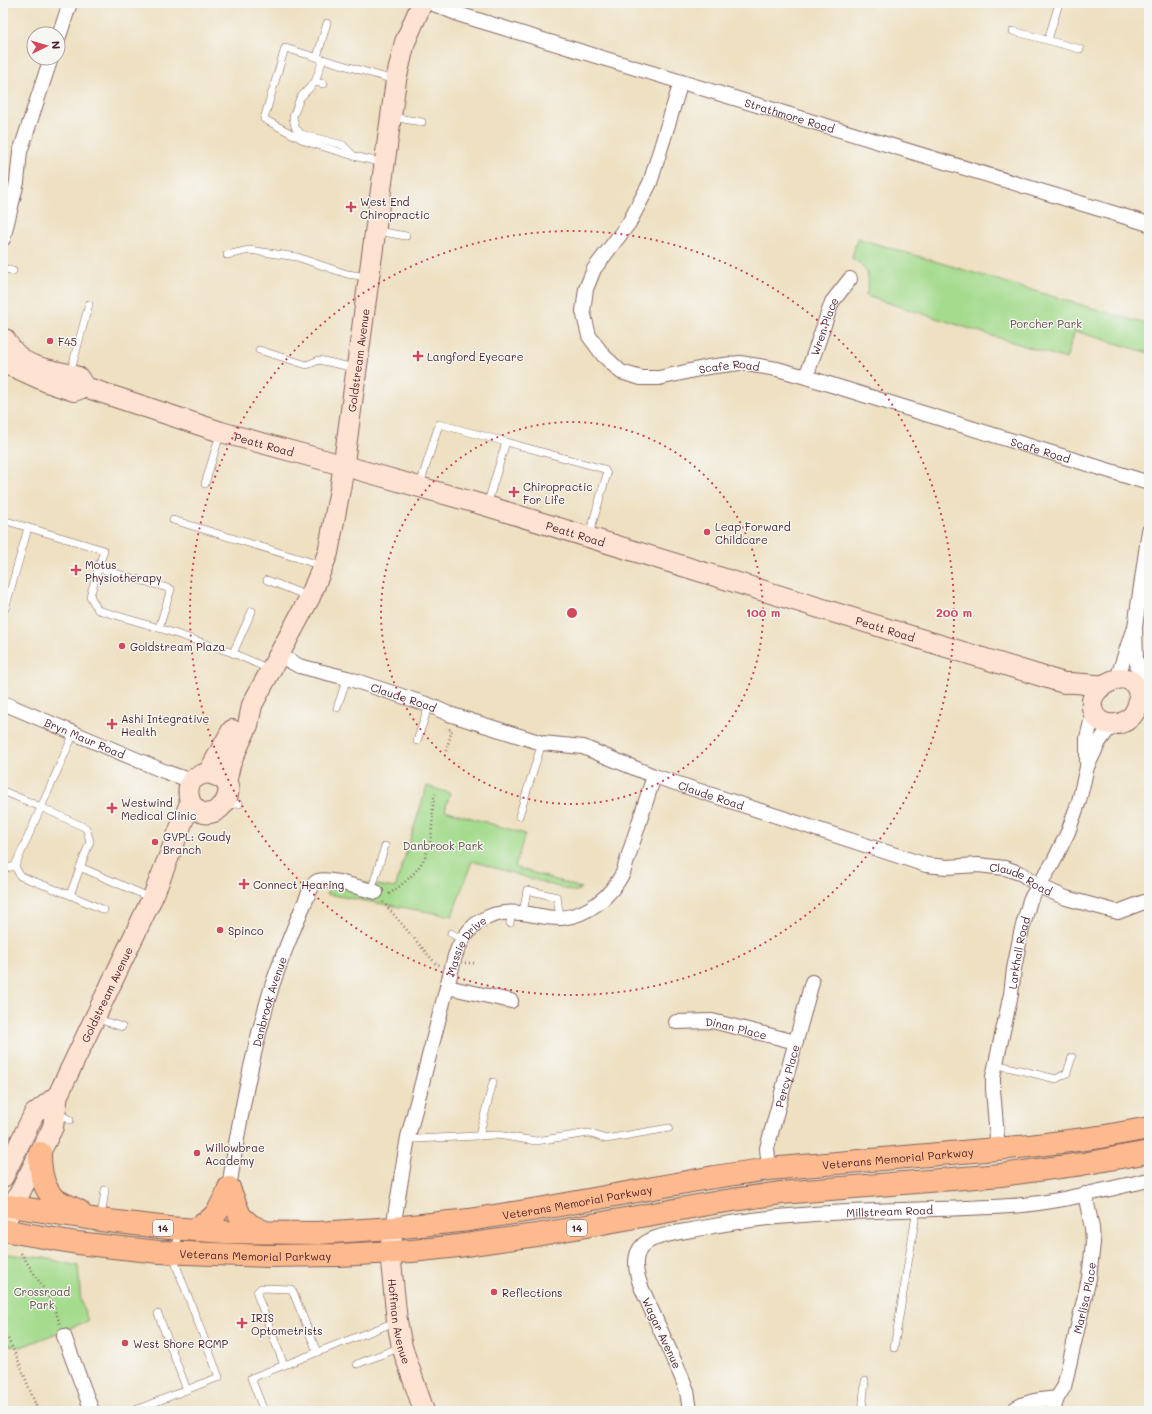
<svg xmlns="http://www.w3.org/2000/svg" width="1152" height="1414" viewBox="0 0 1152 1414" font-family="Mali,sans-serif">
<rect width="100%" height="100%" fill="#f6f6f2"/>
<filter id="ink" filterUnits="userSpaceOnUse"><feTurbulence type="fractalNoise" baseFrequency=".025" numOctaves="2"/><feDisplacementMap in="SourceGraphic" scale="8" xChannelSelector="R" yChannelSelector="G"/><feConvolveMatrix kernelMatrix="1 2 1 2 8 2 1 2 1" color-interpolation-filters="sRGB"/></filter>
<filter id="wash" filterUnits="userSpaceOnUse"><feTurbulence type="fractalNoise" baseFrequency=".012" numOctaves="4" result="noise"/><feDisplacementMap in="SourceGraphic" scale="16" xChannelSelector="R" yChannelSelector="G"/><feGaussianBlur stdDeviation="0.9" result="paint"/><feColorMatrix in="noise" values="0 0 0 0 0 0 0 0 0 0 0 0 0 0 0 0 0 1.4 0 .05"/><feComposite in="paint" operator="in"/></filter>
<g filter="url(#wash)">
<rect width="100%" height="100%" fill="#eee0c1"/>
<g fill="#a4db8d" stroke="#777d5c">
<path d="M 857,238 L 1149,325 L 1149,353 L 1075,331 L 1066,359 L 866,296 C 871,276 869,269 852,258 Z"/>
<polygon points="427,786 450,793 445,810 525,834 515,867 581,888 575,892 472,861 452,916 326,894 337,878 395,888"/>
<polygon points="6,1254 44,1258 78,1266 81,1302 88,1321 21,1347 3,1344 3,1257"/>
</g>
</g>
<g filter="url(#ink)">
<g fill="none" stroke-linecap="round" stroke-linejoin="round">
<defs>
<g id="lane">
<polyline points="1013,31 1080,49"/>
<polyline points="1048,40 1059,3"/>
<polyline points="317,57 327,23"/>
<polyline points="323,59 315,82 300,98 293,117 295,127 301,134 343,145 354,156"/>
<polyline points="315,82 324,84"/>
<polyline points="391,117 422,122"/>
<polyline points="383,163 354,156 307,142 264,119 285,48 394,80"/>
<polyline points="377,231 406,236"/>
<polyline points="227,255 249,250 297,257 347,274 368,277"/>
<polyline points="3,268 13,271"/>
<polyline points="259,350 307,365 319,360 355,368"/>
<polyline points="70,374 89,304"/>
<polyline points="205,484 220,434"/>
<polyline points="420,485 439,424 506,442"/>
<polyline points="487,505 506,442 604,469 607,474 589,535"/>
<polyline points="3,520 104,550 90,596 98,610 159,628 233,653 271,670"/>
<polyline points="173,520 304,560 321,566"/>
<polyline points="98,568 171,589 159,628"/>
<polyline points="267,580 310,597"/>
<polyline points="3,608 5,609 28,528"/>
<polyline points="233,653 252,611"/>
<polyline points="337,708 347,678"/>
<polyline points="417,741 429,705"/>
<polyline points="3,791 41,807 86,828 90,841 70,895 20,876 15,866 74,733"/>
<polyline points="226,805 239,804"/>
<polyline points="519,816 542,743"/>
<polyline points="80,867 151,898"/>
<polyline points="3,869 15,866"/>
<polyline points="371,891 385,846"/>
<polyline points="70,895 104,910"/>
<polyline points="523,913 527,890 557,897 560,918"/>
<polyline points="510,923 512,912"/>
<polyline points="451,933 462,940"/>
<polyline points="95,1018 122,1027"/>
<polyline points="995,1064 1056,1079 1067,1073 1072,1057"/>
<polyline points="58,1113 70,1120"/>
<polyline points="479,1136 493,1082"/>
<polyline points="408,1137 416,1139 497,1135 536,1141 589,1133 606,1139 669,1128"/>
<polyline points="101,1217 105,1190"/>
<polyline points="158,1314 187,1390"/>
<polyline points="894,1348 917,1209"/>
<polyline points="357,1364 401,1347"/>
<polyline points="284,1365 258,1297 257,1292 261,1288 291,1289 293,1292 317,1352"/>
<polyline points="133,1411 219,1377 176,1265 178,1231"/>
<polyline points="264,1411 251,1378 395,1322"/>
<polyline points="862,1411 865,1381"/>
</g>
<g id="street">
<path id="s1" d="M 431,3 L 461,15 L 1149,224"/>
<polyline points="58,39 70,3"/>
<path id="s2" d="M 681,82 L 650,183 L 629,223 L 594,269 L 586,289 L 583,311 L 589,336 L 603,355 L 621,372 L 641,378 L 659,378 L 708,367 L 740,363 L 777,369 L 806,377 L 1149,483"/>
<polyline points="3,239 17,182 20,152 51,58"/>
<path id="s3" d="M 806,377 L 832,302 L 850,279"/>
<path id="s4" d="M 279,655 L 299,666 L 347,678 L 429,705 L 449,714 L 542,743 L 583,747 L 654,776 L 926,865 L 947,867 L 978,865 L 1005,868 L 1022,874 L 1039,886 L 1066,898 L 1118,912 L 1144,902"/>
<polyline points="1114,680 1119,673 1132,633"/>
<polyline points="1141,684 1136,658 1135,627 1149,531"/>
<path id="s5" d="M 3,703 L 166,772 L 192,781"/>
<polyline points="1087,763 1087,738 1093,714"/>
<polyline points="447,987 511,1001"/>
<path id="s6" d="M 676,1022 L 712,1021 L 796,1042"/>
<path id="s7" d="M 998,1150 L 993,1089 L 993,1077 L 1011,994 L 1014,969 L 1021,933 L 1030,900 L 1054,861 L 1068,832 L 1079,801 L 1087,767 L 1099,742 L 1107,731 L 1118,724"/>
<path id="s8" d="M 769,1169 L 767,1148 L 812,982"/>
<path id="s9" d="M 229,1188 C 239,1120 252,1052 272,986 C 283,953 297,920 311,888 C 313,885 315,882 318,881 C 331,877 362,889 376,892"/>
<path id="s10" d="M 393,1228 L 408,1137 L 455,956 C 466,925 488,909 521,913 C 534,914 548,919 561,918 C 589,915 610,897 623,873 L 654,776"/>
<polyline points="64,1336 92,1411"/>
<path id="s11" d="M 690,1411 L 687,1391 L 682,1378 L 642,1289 C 636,1274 630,1253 647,1242 C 660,1234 687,1231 703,1228 C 804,1208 907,1212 1010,1206 C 1057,1203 1103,1190 1149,1180"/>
<path d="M 1015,1411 L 1016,1408 C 1029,1400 1043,1400 1057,1398"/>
<path id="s12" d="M 1053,1411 L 1057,1398 L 1064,1387 L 1089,1278 L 1093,1243 L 1092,1228 L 1085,1194"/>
</g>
<g id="secondary">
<path id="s13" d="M 5,339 C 24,373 46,366 78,377 L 85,387 L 221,432 L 324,460 L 487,506 L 1064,683 C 1078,682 1090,686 1104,685"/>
<polyline points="3,364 16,368 47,382 74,391 85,387"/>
<path d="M 1121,678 C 1152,680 1140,733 1105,723 C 1091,719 1088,701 1097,691 C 1103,684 1113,680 1121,678 Z"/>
<path d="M 208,773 C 215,775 223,777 227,783 C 235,801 210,824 195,808 C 193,806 191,804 190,801 C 185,784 192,776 208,773 Z"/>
<polyline points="208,773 232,730"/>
<path id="s14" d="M 226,783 L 230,765 L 234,755 L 248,725 L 252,705 L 310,597 L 328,553 L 341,484 L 369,277 L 396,80 L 405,42 L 422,3"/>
<polyline points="3,1177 34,1114 58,1095"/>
<path id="s15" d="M 3,1226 L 53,1127 L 58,1095 L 154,894 L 190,803"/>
<path id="s16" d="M 393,1228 L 390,1252 L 397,1321 L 402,1347 L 424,1411"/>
</g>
<g id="primary">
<path d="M 40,1153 C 40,1170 42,1189 56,1200 C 63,1204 72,1207 79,1211"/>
<polyline points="229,1188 240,1216 250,1225 265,1232"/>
<path id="s17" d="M 3,1205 L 100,1220 L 169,1228 L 226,1232 L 318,1233 L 393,1228 L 469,1220 L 544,1208 L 714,1177 L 769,1169 L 1030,1146 L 1100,1137 L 1149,1128"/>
<path id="s18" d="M 3,1230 L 77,1243 L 159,1252 L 267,1256 L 339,1255 L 412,1251 L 458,1246 L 536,1235 L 719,1202 L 781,1193 L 1001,1175 L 1082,1164 L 1149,1152"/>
<path d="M 194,1230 C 217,1217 219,1212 229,1188"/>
</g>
</defs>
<use href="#lane" stroke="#836360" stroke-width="8"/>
<use href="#street" stroke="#836360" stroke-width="16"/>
<use href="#secondary" stroke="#836360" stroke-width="22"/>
<use href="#primary" stroke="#836360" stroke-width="24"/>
<g stroke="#836360" stroke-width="2.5" stroke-dasharray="1 3" stroke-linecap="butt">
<polyline points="446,751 452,730 446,728"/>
<path d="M 389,894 C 415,876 430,860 432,827 C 433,816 432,805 435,794"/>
<polyline points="383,902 436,964 440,965"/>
<polyline points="465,963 474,963"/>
<polyline points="21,1253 52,1302 60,1324"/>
<polyline points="3,1328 19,1362 38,1411"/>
</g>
<use href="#lane" stroke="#fff" stroke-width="7"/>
<use href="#street" stroke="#fff" stroke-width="14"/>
<use href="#secondary" stroke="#fee3d2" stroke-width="20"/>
<use href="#primary" stroke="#fcba8e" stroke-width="22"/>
</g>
</g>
<g fill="none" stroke="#d1495b" stroke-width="2" stroke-dasharray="2 4">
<circle cx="572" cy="613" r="191"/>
<circle cx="572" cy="613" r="382"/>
</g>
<g fill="#d1495b" stroke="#f6f6f2" stroke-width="1.5">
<path d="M349 201h4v4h4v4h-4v4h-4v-4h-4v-4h4z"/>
<circle cx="50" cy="341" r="4"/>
<path d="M416 350h4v4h4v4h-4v4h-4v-4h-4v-4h4z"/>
<path d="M512 486h4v4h4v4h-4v4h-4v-4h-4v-4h4z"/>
<circle cx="707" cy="532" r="4"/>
<path d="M74 564h4v4h4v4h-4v4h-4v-4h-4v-4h4z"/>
<circle cx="122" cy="646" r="4"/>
<path d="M110 718h4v4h4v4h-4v4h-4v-4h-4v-4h4z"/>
<path d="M110 802h4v4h4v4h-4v4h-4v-4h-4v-4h4z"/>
<circle cx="155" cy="842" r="4"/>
<path d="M242 878h4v4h4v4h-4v4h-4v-4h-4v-4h4z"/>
<circle cx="220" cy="930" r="4"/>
<circle cx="197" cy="1153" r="4"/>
<circle cx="494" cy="1292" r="4"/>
<path d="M240 1317h4v4h4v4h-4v4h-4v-4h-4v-4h4z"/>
<circle cx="125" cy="1343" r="4"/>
</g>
<g text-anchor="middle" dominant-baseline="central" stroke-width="3" stroke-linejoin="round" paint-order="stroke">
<g fill="#f6f6f2" stroke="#7e6067" stroke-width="1">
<rect x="153" y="1220" width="20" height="16" rx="3"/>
<rect x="567" y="1220" width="20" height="16" rx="3"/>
</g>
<g font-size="10" font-weight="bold" fill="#4a1f2b">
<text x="163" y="1228">14</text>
<text x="577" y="1228">14</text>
</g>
<g font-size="11" fill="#4a1f2b" stroke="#f6f6f2">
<text stroke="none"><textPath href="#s1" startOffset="376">Strathmore Road</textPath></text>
<text stroke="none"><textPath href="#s3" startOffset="54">Wren Place</textPath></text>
<text stroke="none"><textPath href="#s14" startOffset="448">Goldstream Avenue</textPath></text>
<text stroke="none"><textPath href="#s2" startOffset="437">Scafe Road</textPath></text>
<text stroke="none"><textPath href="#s13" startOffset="286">Peatt Road</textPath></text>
<text stroke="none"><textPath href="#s2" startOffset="761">Scafe Road</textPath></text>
<text stroke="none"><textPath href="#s13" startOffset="610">Peatt Road</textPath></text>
<text stroke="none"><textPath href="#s13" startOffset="934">Peatt Road</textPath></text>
<text stroke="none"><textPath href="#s4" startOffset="132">Claude Road</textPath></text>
<text stroke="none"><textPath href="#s5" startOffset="89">Bryn Maur Road</textPath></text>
<text stroke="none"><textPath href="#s4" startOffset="456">Claude Road</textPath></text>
<text stroke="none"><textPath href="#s4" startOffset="780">Claude Road</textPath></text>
<text stroke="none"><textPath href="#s10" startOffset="294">Massie Drive</textPath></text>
<text stroke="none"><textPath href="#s7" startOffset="200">Larkhall Road</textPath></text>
<text stroke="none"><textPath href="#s15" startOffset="255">Goldstream Avenue</textPath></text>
<text stroke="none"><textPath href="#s9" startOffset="191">Danbrook Avenue</textPath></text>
<text stroke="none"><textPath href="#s6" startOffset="61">Dinan Place</textPath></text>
<text stroke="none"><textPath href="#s8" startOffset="96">Percy Place</textPath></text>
<text stroke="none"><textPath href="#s17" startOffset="902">Veterans Memorial Parkway</textPath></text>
<text stroke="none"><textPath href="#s17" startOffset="578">Veterans Memorial Parkway</textPath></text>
<text stroke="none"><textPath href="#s11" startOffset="429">Millstream Road</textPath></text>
<text stroke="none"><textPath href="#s18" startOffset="254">Veterans Memorial Parkway</textPath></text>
<text stroke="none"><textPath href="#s12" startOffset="118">Marlisa Place</textPath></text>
<text stroke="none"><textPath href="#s16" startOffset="94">Hoffman Avenue</textPath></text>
<text transform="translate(662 1333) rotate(65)">Wagar Avenue</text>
</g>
<g font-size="11" fill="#4a1f2b" stroke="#f6f6f2" text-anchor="start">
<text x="360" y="201">West End<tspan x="360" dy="13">Chiropractic</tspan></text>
<text x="58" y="341">F45</text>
<text x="427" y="356">Langford Eyecare</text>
<text x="523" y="486">Chiropractic<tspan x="523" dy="13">For Life</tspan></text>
<text x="715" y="526">Leap Forward<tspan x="715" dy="13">Childcare</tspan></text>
<text x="85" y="564">Motus<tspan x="85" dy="13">Physiotherapy</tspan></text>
<text x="130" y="646">Goldstream Plaza</text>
<text x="121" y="718">Ashi Integrative<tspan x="121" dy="13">Health</tspan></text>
<text x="121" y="802">Westwind<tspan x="121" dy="13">Medical Clinic</tspan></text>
<text x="163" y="836">GVPL: Goudy<tspan x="163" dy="13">Branch</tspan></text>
<text x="253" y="884">Connect Hearing</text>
<text x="228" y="930">Spinco</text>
<text x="205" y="1147">Willowbrae<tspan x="205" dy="13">Academy</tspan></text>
<text x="502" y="1292">Reflections</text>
<text x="251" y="1317">IRIS<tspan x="251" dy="13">Optometrists</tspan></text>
<text x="133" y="1343">West Shore RCMP</text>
</g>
<g font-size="11" fill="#604e44" stroke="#f6f6f2">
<text x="1046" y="323">Porcher Park</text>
<text x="443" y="845">Danbrook Park</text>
<text x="42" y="1291">Crossroad<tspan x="42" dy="13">Park</tspan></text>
</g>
</g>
<circle cx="572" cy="613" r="6" fill="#d1495b" stroke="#f6f6f2" stroke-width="2"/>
<g font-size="12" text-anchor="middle" font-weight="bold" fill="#d1495b" stroke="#f6f6f2" stroke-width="3" stroke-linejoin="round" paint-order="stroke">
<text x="763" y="617">100 m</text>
<text x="954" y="617">200 m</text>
</g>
<rect width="1152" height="1414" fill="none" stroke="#f6f6f2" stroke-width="16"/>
<g transform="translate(46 46) rotate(85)"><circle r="19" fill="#f6f6f2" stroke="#b1a0a2"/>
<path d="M0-3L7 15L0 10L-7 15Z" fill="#d1495b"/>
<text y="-6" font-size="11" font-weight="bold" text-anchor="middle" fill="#4a1f2b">N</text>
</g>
</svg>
